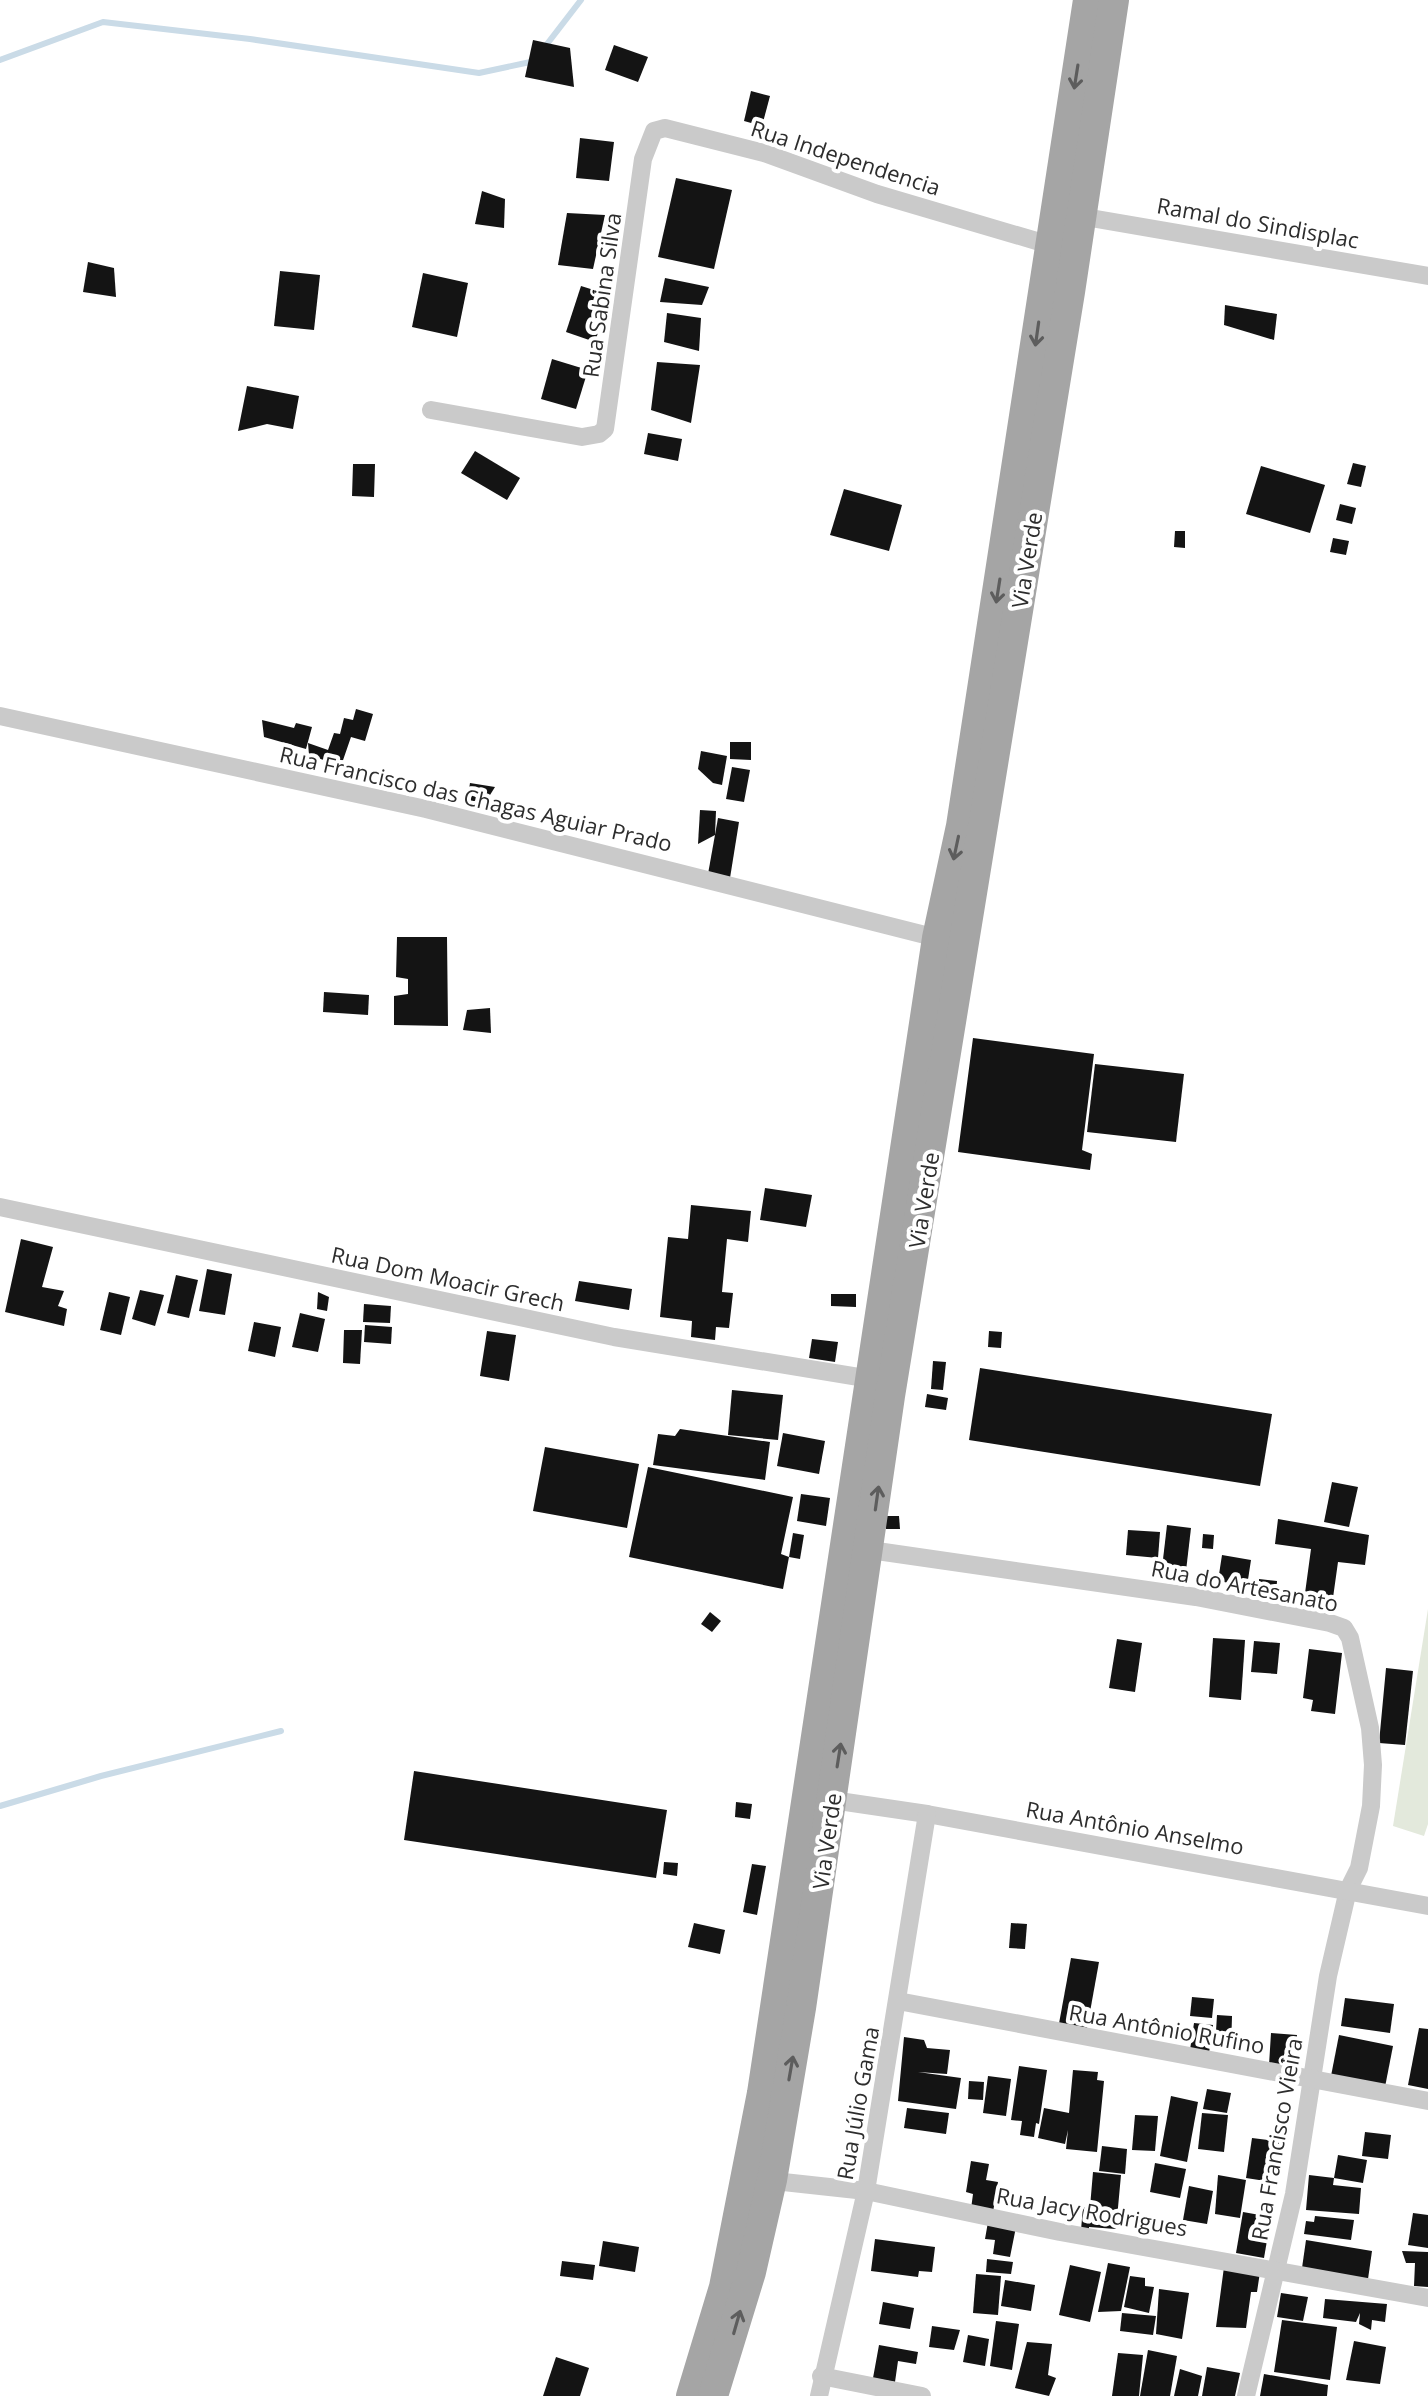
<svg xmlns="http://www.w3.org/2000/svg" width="1428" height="2396" viewBox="0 0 1428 2396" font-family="'Open Sans',sans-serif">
<rect width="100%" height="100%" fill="#fff"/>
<polygon fill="#e3e9dc" points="1428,1609 1428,1824 1424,1836 1393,1826"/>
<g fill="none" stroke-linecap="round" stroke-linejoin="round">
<g stroke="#cadbe7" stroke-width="6">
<polyline points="544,48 581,0"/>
<polyline points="0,60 103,22 250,39 479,73 535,61"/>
<polyline points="0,1806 101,1776 281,1731"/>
</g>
</g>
<g fill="#141414">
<polygon points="533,40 570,48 574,87 525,77"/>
<polygon points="614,45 648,57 638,82 605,70"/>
<polygon points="751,91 770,96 762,126 744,121"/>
<polygon points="580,138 614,142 609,181 576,178"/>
<polygon points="676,178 732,190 714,269 658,257"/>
<polygon points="482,191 505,199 504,228 475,224"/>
<polygon points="567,213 605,215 593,269 558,265"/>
<polygon points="88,262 114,268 116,297 83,292"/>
<polygon points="280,271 320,275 314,330 274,326"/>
<polygon points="423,273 468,283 457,337 412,327"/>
<polygon points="665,278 709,287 702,305 660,302"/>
<polygon points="581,286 610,295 595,342 566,332"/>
<polygon points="1225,305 1277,314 1274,340 1224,325"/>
<polygon points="667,313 701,318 699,351 664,342"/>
<polygon points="552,359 588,370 576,409 541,399"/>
<polygon points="657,362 700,365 691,423 651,410"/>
<polygon points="247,386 299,396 293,429 267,424 238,431"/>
<polygon points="648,433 682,439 678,461 644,454"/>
<polygon points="475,451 520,478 507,500 461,473"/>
<polygon points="1353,463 1366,466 1361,487 1347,484"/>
<polygon points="353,464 375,464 374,497 352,496"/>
<polygon points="1261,466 1325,485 1310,533 1246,514"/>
<polygon points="844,489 902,505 889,551 830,535"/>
<polygon points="1340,504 1356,508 1352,524 1336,520"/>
<polygon points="1175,531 1185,531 1185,548 1174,547"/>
<polygon points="1333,538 1349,541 1346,555 1330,552"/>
<polygon points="356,709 373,714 365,741 351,737 341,766 309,755 308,743 328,750 334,733 340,734 344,718 353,720"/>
<polygon points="262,720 294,728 296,723 312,727 306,749 264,737"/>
<polygon points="730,742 751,742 751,760 730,759"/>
<polygon points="701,751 727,756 722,785 713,783 698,769"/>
<polygon points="732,767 750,770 744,802 726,799"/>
<polygon points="470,783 495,787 480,811 466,808"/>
<polygon points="700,810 716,811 715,835 698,844"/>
<polygon points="718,818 739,822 730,878 708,874"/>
<polygon points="397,937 447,937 448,1026 394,1025 394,996 408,994 408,979 396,977"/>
<polygon points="324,992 369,995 368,1015 323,1012"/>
<polygon points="490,1008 491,1033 463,1030 467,1010"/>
<polygon points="973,1038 1094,1054 1082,1150 1092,1154 1090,1170 958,1152"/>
<polygon points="1095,1064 1184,1074 1176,1142 1087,1132"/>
<polygon points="765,1188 812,1195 806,1227 760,1220"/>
<polygon points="691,1205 751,1211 748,1242 727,1239 722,1292 733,1293 729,1328 716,1327 715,1340 691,1337 692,1321 660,1317 668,1237 688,1239"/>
<polygon points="21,1239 53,1247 42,1287 64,1291 58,1306 67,1309 64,1326 5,1312"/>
<polygon points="207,1269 232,1274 225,1315 199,1311"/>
<polygon points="176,1275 198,1280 189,1318 167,1313"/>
<polygon points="579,1281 632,1289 629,1310 575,1301"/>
<polygon points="140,1290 164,1295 155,1326 132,1319"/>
<polygon points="109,1292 130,1297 121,1335 100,1330"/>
<polygon points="318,1292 329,1297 327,1311 317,1309"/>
<polygon points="831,1294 856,1294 856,1307 831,1306"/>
<polygon points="364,1304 391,1306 390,1323 363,1322"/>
<polygon points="300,1313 325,1319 318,1352 292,1347"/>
<polygon points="254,1322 281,1327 275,1357 248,1351"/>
<polygon points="365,1325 392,1327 391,1344 364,1342"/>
<polygon points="344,1330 362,1330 360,1364 343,1363"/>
<polygon points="487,1331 516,1335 509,1381 480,1376"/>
<polygon points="989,1331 1002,1332 1001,1348 988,1347"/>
<polygon points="812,1339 838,1342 835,1362 809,1358"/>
<polygon points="933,1361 946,1362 943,1390 931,1389"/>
<polygon points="980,1368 1272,1414 1260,1486 969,1440"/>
<polygon points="732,1390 783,1395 778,1440 728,1435"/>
<polygon points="927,1394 948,1398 946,1410 925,1407"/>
<polygon points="680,1429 770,1442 765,1480 653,1465 658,1434 675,1436"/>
<polygon points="783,1433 825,1441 819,1474 777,1466"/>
<polygon points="545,1447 639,1464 627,1528 533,1511"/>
<polygon points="648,1467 793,1497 781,1554 789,1557 783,1589 629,1557"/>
<polygon points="1332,1482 1358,1487 1349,1527 1324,1522"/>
<polygon points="801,1494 830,1498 826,1526 797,1521"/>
<polygon points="886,1516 899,1516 900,1529 886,1529"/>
<polygon points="1278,1519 1369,1535 1365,1565 1338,1562 1331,1612 1303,1608 1311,1549 1275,1544"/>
<polygon points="1167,1525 1191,1528 1186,1571 1162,1568"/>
<polygon points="1128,1530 1160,1532 1158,1558 1126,1555"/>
<polygon points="793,1533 804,1535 800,1559 789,1557"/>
<polygon points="1203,1534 1214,1535 1213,1549 1202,1548"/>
<polygon points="1222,1555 1251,1560 1247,1586 1218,1581"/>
<polygon points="1259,1579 1277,1581 1276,1594 1258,1592"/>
<polygon points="710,1612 721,1621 712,1632 701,1624"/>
<polygon points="1213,1638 1245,1640 1241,1700 1209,1697"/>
<polygon points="1117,1639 1142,1643 1135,1692 1109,1688"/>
<polygon points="1254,1641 1280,1643 1277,1674 1251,1672"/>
<polygon points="1309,1649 1342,1653 1335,1714 1311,1711 1313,1700 1303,1698"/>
<polygon points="1386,1668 1413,1671 1405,1745 1379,1743"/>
<polygon points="414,1771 667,1810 656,1878 404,1840"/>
<polygon points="736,1802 752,1804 750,1819 735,1817"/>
<polygon points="664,1862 678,1863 677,1876 663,1874"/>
<polygon points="752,1864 766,1866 757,1915 743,1912"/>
<polygon points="694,1923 725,1930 720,1954 688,1947"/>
<polygon points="1011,1923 1027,1924 1025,1949 1009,1948"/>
<polygon points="1071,1958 1099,1962 1086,2034 1058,2029"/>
<polygon points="1192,1997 1214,1999 1212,2018 1190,2016"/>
<polygon points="1345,1998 1394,2004 1390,2033 1341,2026"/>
<polygon points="1217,2015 1232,2016 1231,2049 1215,2048"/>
<polygon points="1194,2023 1213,2025 1209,2053 1190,2050"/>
<polygon points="1419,2028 1428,2029 1428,2089 1408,2085"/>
<polygon points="1271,2033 1297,2035 1294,2067 1269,2065"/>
<polygon points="1339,2035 1393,2046 1385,2087 1331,2076"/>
<polygon points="904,2037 924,2040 927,2048 950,2050 947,2074 918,2072 961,2078 956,2109 898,2101"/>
<polygon points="1019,2066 1047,2070 1039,2124 1036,2123 1034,2137 1020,2135 1022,2121 1011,2120"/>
<polygon points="1073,2070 1098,2072 1097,2080 1104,2081 1097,2152 1066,2149 1068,2130 1065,2144 1038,2138 1044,2108 1069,2113"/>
<polygon points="988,2076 1011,2079 1006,2116 983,2113"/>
<polygon points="969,2081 984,2082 983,2100 968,2099"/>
<polygon points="1207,2089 1231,2093 1227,2113 1203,2109"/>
<polygon points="1171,2096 1198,2102 1187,2162 1160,2156"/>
<polygon points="907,2108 949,2113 946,2134 904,2128"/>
<polygon points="1202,2113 1228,2115 1224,2152 1198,2149"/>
<polygon points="1135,2115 1158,2116 1155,2151 1132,2150"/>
<polygon points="1365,2132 1391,2135 1388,2159 1362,2156"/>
<polygon points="1252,2138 1284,2142 1278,2183 1246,2178"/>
<polygon points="1102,2146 1127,2149 1125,2174 1099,2171"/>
<polygon points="1338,2155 1367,2160 1363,2183 1334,2178 1333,2185 1361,2188 1359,2214 1306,2210 1309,2175 1334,2178"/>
<polygon points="971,2161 989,2164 986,2180 998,2182 993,2212 971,2209 973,2194 966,2192"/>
<polygon points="1155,2163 1186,2169 1180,2198 1150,2192"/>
<polygon points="1093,2172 1121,2175 1116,2229 1089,2227 1089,2233 1081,2230 1083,2207 1090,2207"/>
<polygon points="1218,2175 1246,2180 1240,2218 1215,2214"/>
<polygon points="1189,2186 1213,2191 1207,2224 1183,2220"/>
<polygon points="1243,2212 1271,2217 1264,2258 1236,2253"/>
<polygon points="1413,2213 1428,2215 1428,2248 1408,2245"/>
<polygon points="1315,2216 1354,2220 1351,2240 1304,2234 1306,2221 1314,2222"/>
<polygon points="988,2222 1016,2227 1010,2257 993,2254 995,2240 985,2239"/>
<polygon points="875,2239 935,2247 932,2272 919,2271 918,2277 871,2271"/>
<polygon points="1306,2240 1372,2251 1368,2279 1302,2268"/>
<polygon points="603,2241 639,2247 635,2272 599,2266"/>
<polygon points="1402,2251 1428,2252 1428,2287 1414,2286 1415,2263 1406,2263"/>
<polygon points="987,2259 1013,2262 1011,2274 986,2272"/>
<polygon points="562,2261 595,2265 593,2280 560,2276"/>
<polygon points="1108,2263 1130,2267 1121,2311 1098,2312"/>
<polygon points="1070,2265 1101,2272 1090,2322 1059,2315"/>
<polygon points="1224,2267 1260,2272 1257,2292 1251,2292 1246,2328 1216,2327"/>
<polygon points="976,2274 1001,2276 998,2315 973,2313"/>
<polygon points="1130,2276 1145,2278 1145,2286 1154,2287 1149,2313 1124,2307"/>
<polygon points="1005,2280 1035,2285 1031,2311 1001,2306"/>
<polygon points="1159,2289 1189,2293 1182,2339 1156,2334"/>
<polygon points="1281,2293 1308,2297 1303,2321 1277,2317"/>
<polygon points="1325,2299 1387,2304 1385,2322 1372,2320 1371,2330 1359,2324 1360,2313 1356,2322 1323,2318"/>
<polygon points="883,2302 914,2308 910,2329 879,2324"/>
<polygon points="1122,2313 1156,2316 1153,2335 1120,2331"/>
<polygon points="1282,2320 1337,2327 1330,2380 1274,2372"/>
<polygon points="996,2321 1019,2324 1012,2370 990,2366"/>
<polygon points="932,2326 960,2330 954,2350 929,2347"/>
<polygon points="968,2335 989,2339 985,2366 963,2362"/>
<polygon points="1354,2341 1386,2347 1380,2384 1346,2380"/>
<polygon points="1027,2342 1052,2344 1048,2375 1056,2378 1049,2396 1015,2388"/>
<polygon points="879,2345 918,2352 916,2364 898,2361 895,2382 873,2378"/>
<polygon points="1148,2350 1177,2356 1170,2396 1140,2396"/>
<polygon points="1118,2353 1143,2355 1139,2396 1112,2396"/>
<polygon points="556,2357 589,2368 580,2396 543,2396"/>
<polygon points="1207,2367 1240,2373 1235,2396 1202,2396"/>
<polygon points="1180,2369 1202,2376 1198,2396 1174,2396"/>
<polygon points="1264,2374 1328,2385 1327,2396 1260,2396"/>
</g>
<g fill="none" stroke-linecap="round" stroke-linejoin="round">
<g stroke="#cacaca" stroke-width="18">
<polyline points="1079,216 1428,276"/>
<polyline points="431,410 582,437 599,434 605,429 643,159 654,131 665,128 764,153 877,194 1050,245"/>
<polyline points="0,716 426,809 937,938"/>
<polyline points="0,1207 614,1337 871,1379"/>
<polyline points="870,1550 1196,1597 1330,1623 1344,1628 1350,1638 1370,1728 1373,1765 1371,1806 1359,1868 1348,1890 1328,1976 1294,2194 1246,2396"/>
<polyline points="832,1800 927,1814 1428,1906"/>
<polyline points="898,2001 1428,2101"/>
<polyline points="765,2180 866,2191 1060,2232 1428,2298"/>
<polyline points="821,2376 922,2396"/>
<polyline points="819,2396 866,2191 927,1814"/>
</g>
<g stroke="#a5a5a5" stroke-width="30">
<polyline points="691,2396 724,2287 762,2093 937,938 961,826 1088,0"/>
<polyline points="713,2396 751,2272 772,2180 801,2008 890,1396 1070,292 1114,0"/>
</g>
</g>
<defs><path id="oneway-shaft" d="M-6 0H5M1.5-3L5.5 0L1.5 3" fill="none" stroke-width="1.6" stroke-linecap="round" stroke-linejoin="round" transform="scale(2)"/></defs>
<g stroke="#5d5d5d">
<use href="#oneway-shaft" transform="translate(1076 77) rotate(99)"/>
<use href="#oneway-shaft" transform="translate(1037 334) rotate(98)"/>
<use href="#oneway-shaft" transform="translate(998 591) rotate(99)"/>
<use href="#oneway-shaft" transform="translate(956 848) rotate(102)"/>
<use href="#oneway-shaft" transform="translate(877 1498) rotate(-82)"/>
<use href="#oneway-shaft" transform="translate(839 1755) rotate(-81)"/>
<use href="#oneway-shaft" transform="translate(791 2068) rotate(-80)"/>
<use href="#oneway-shaft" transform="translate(737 2322) rotate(-74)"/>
</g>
<g text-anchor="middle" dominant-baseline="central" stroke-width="8" stroke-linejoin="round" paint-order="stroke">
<g font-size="22" fill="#2d2d2d" stroke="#fff">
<text transform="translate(846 157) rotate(18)">Rua Independencia</text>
<text transform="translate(1258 222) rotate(10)">Ramal do Sindisplac</text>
<text transform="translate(601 295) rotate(-82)">Rua Sabina Silva</text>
<text transform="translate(1026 560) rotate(-81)">Via Verde</text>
<text transform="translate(476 798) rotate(13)">Rua Francisco das Chagas Aguiar Prado</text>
<text transform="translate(923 1200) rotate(-81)">Via Verde</text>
<text transform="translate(448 1278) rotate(12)">Rua Dom Moacir Grech</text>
<text transform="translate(1245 1585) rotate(11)">Rua do Artesanato</text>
<text transform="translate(1135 1827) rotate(10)">Rua Antônio Anselmo</text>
<text transform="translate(826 1841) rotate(-82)">Via Verde</text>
<text transform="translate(1167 2028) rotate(10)">Rua Antônio Rufino</text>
<text transform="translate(857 2103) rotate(-80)">Rua Júlio Gama</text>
<text transform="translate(1276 2139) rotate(-80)">Rua Francisco Vieira</text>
<text transform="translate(1092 2211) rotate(10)">Rua Jacy Rodrigues</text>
</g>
</g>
</svg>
